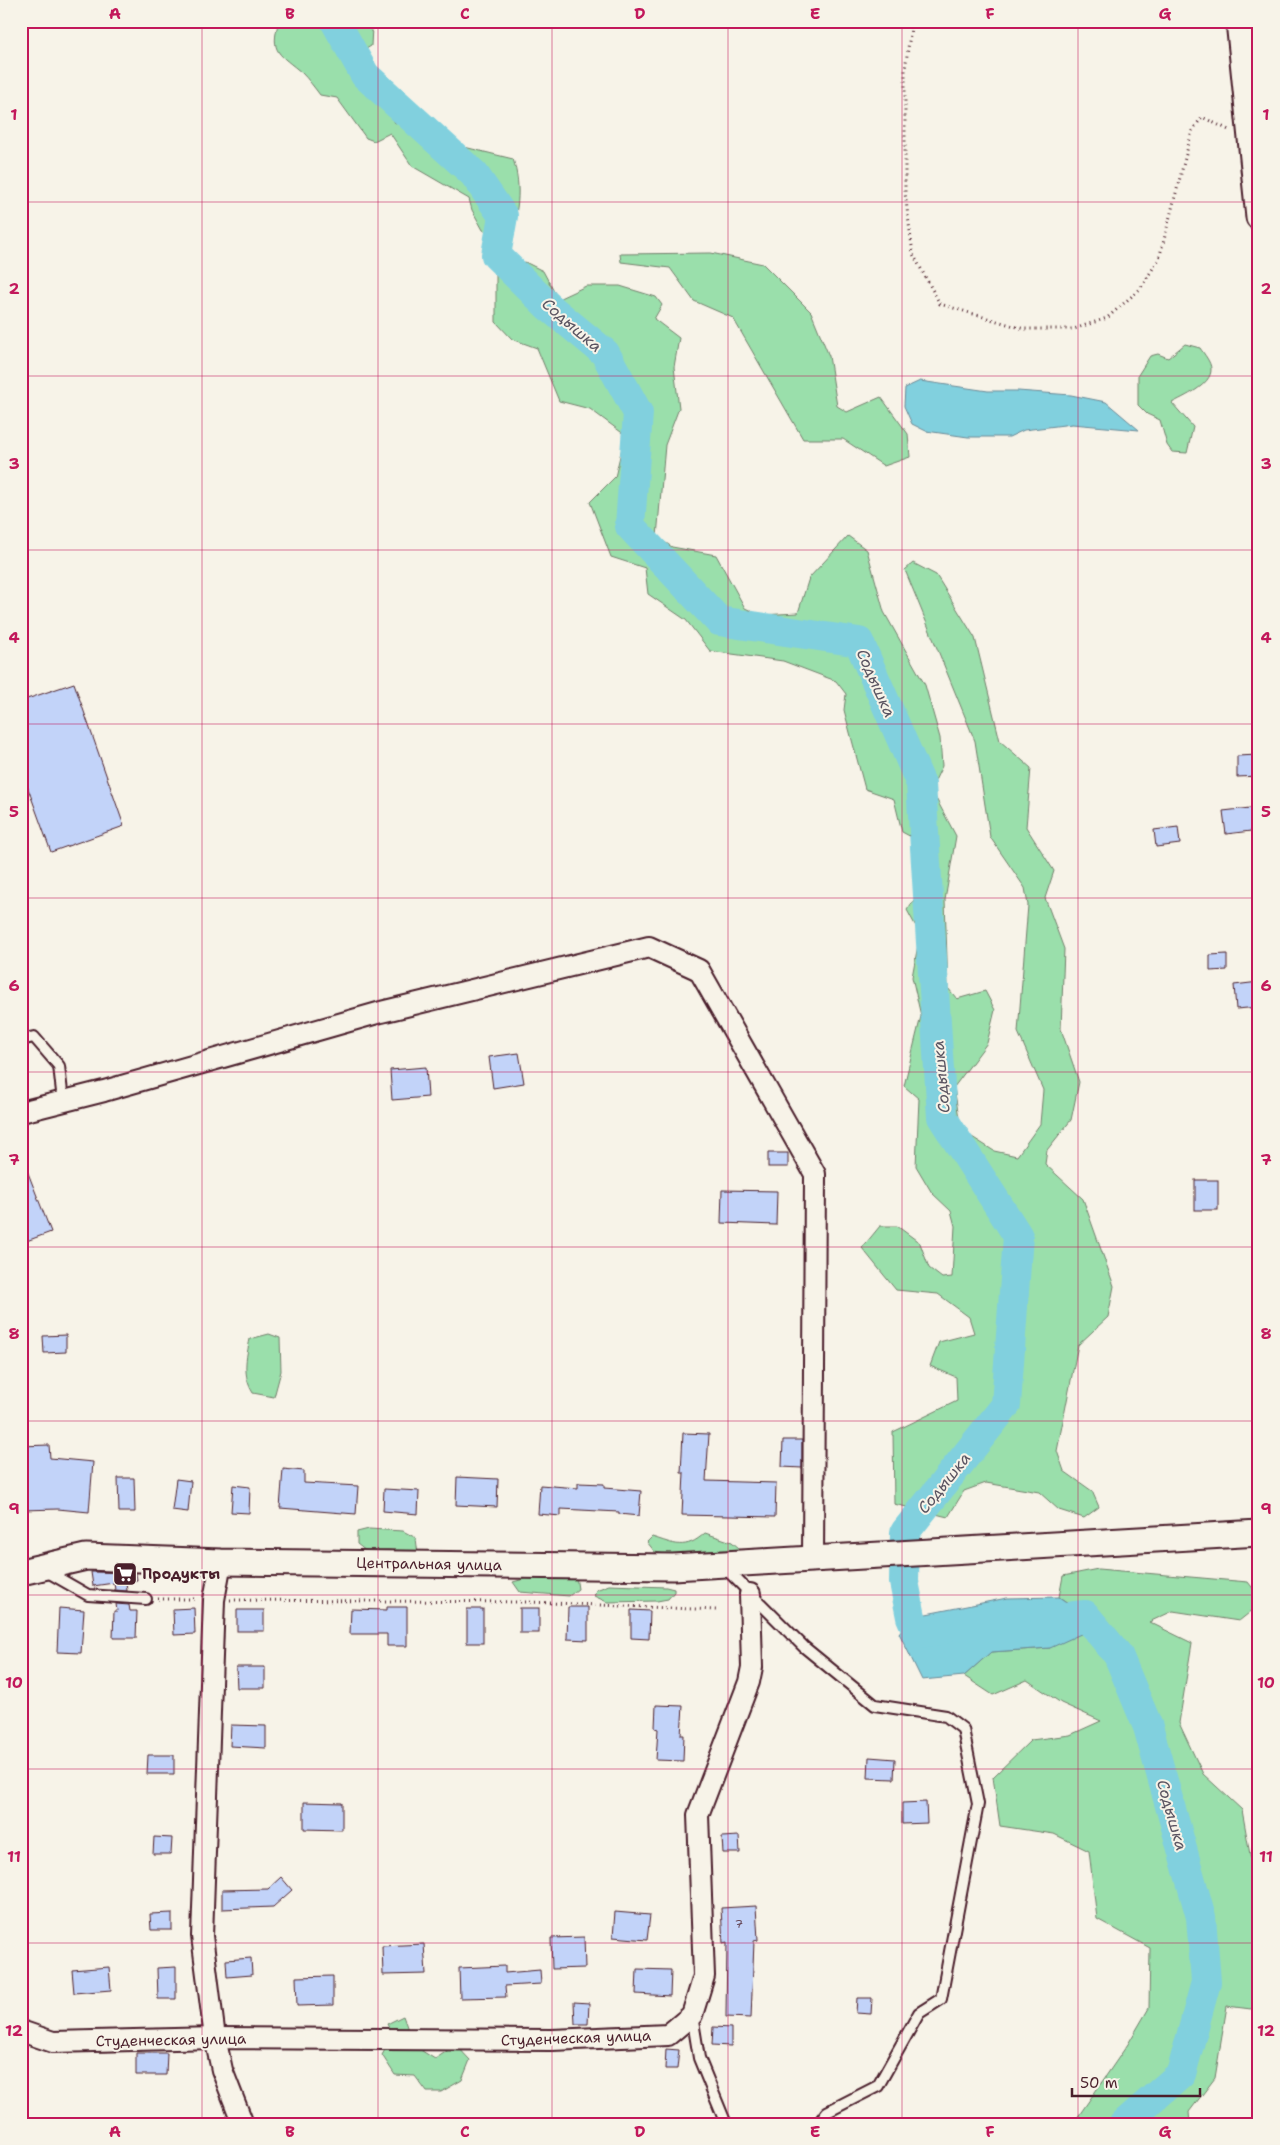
<svg xmlns="http://www.w3.org/2000/svg" width="1280" height="2145" viewBox="0 0 1280 2145" font-family="'Shantell Sans',sans-serif">
<rect width="100%" height="100%" fill="#f7f3e8"/>
<filter id="ink" filterUnits="userSpaceOnUse"><feTurbulence type="fractalNoise" baseFrequency=".02" numOctaves="2"/><feDisplacementMap in="SourceGraphic" scale="10" xChannelSelector="R" yChannelSelector="G"/><feConvolveMatrix kernelMatrix="1 2 1 2 8 2 1 2 1" color-interpolation-filters="sRGB"/></filter>
<g filter="url(#ink)">
<g fill="#9adfab" stroke="#727f6b">
<path d="M 279,21 L 404,21 L 392,27 L 372,27 L 371,46 L 366,49 L 353,47 L 336,32 L 342,55 L 357,85 L 387,108 L 395,123 L 406,118 L 416,120 L 448,143 L 513,159 C 522,187 519,217 506,243 L 483,230 L 472,210 L 469,199 L 412,166 L 390,133 L 374,141 L 366,138 L 337,98 L 320,95 C 314,87 308,79 302,73 C 280,54 269,53 279,21 Z"/>
<polygon points="711,253 763,264 811,312 829,356 837,406 847,412 881,397 908,434 910,457 884,466 843,439 803,439 733,318 694,301 670,268 621,262 620,254"/>
<polygon points="525,262 543,271 558,299 586,286 620,286 656,297 662,305 654,319 679,338 674,367 679,408 665,445 657,537 672,547 716,555 745,608 760,615 798,613 809,578 848,536 867,550 884,612 925,685 940,738 942,766 931,789 956,836 945,900 948,988 957,999 985,991 995,1010 987,1043 954,1087 961,1130 994,1151 1017,1156 1040,1124 1043,1090 1018,1032 1028,905 1025,888 990,837 975,741 905,570 913,563 936,575 975,638 1000,741 1031,768 1026,827 1054,871 1045,898 1064,949 1061,1029 1079,1082 1071,1120 1047,1150 1045,1164 1083,1199 1114,1286 1108,1317 1078,1345 1057,1451 1064,1471 1092,1491 1099,1507 1084,1518 1059,1510 1039,1492 986,1483 964,1491 948,1517 894,1504 893,1432 957,1401 956,1377 930,1366 939,1342 974,1333 969,1317 938,1294 896,1290 862,1248 880,1226 897,1226 920,1243 929,1268 942,1278 952,1277 955,1226 951,1211 932,1193 916,1166 919,1099 904,1086 921,1016 912,977 920,934 907,910 936,868 919,841 902,832 894,799 865,789 844,710 846,694 836,681 783,661 710,651 686,620 648,594 645,568 611,557 590,502 615,477 625,435 590,409 559,401 537,348 512,339 496,322 496,274"/>
<path d="M 1185,344 L 1200,348 C 1204,354 1211,362 1211,369 C 1212,385 1183,397 1172,403 L 1193,427 L 1187,453 L 1172,452 L 1167,445 L 1160,420 L 1147,414 L 1138,405 L 1138,375 L 1150,356 L 1158,354 L 1168,358 Z"/>
<path d="M 269,1334 L 280,1338 L 281,1371 L 274,1397 L 253,1393 C 242,1375 246,1358 250,1339 Z"/>
<polygon points="369,1529 403,1531 416,1538 418,1555 389,1550 366,1551 357,1544 357,1532"/>
<path d="M 705,1533 L 732,1542 L 739,1548 L 737,1552 L 670,1555 L 655,1552 L 647,1542 L 652,1537 C 675,1544 685,1551 705,1533 Z"/>
<polygon points="1098,1569 1248,1582 1259,1596 1259,1605 1239,1621 1173,1611 1149,1622 1192,1643 1179,1723 1203,1774 1242,1810 1259,1905 1259,2003 1251,2009 1227,2006 1215,2078 1189,2112 1190,2124 1073,2124 1128,2044 1149,2008 1150,1948 1097,1919 1089,1851 1054,1834 1000,1826 993,1777 1031,1740 1070,1735 1101,1721 1061,1703 1027,1680 993,1695 964,1676 991,1652 1050,1648 1085,1614 1059,1597 1063,1576"/>
<polygon points="558,1570 576,1576 578,1589 569,1596 520,1592 513,1582"/>
<polygon points="609,1585 666,1587 674,1589 674,1592 668,1599 657,1601 607,1602 594,1596 596,1590"/>
<polygon points="403,2016 414,2046 435,2059 456,2045 470,2060 462,2080 441,2092 427,2092 415,2076 395,2075 382,2055 393,2036 387,2024"/>
</g>
<g fill="#81d0de" stroke="#6b8996">
<polygon points="920,381 988,391 1018,391 1071,395 1106,402 1139,430 1072,424 1024,430 1009,437 968,437 926,431 912,424 904,406 905,388"/>
<polygon points="1059,1597 1085,1615 1083,1633 1050,1648 991,1652 964,1676 922,1680 899,1633 911,1617 1007,1598"/>
</g>
<g fill="none" stroke-linecap="round" stroke-linejoin="round">
<g stroke="#81d0de" stroke-width="30">
<polyline points="335,21 365,75 474,174 503,216 496,255 549,307 605,353 638,413 630,526 719,621 859,642 921,784 942,1117 1018,1236 1006,1405 905,1532 904,1582 911,1617 918,1633 942,1630"/>
<polyline points="1045,1619 1085,1615 1118,1655 1148,1727 1201,1917 1206,1982 1181,2074 1124,2124"/>
</g>
</g>
<g fill="#c2d3f9" stroke="#4a1f2b">
<polygon points="74,683 124,826 51,852 21,769 21,745 26,743 21,730 21,701"/>
<polygon points="1259,755 1259,776 1237,777 1237,756"/>
<polygon points="1259,807 1259,830 1226,834 1223,811"/>
<polygon points="1178,827 1180,844 1156,847 1154,830"/>
<polygon points="1227,954 1227,970 1210,971 1210,955"/>
<polygon points="1259,982 1259,1007 1236,1009 1234,985"/>
<polygon points="519,1053 524,1083 493,1088 489,1057"/>
<polygon points="426,1067 428,1097 392,1100 390,1070"/>
<rect x="768" y="1153" width="20" height="14"/>
<polygon points="21,1155 51,1232 21,1243"/>
<rect x="1195" y="1180" width="23" height="30"/>
<polygon points="722,1190 777,1191 776,1225 721,1223"/>
<polygon points="66,1335 66,1352 44,1353 43,1336"/>
<polygon points="683,1433 709,1434 706,1481 776,1483 775,1517 682,1515 684,1473 681,1473"/>
<polygon points="783,1440 802,1440 802,1468 782,1467"/>
<polygon points="49,1445 50,1458 93,1462 89,1512 58,1509 23,1510 21,1446"/>
<polygon points="283,1469 304,1471 304,1483 358,1486 356,1514 280,1508"/>
<polygon points="457,1477 498,1479 497,1507 456,1505"/>
<polygon points="118,1478 134,1478 135,1512 119,1512"/>
<polygon points="176,1479 191,1481 188,1512 172,1510"/>
<polygon points="578,1483 604,1484 604,1488 641,1491 639,1516 619,1514 619,1512 561,1509 561,1516 538,1514 540,1485 578,1488"/>
<polygon points="233,1485 250,1487 249,1513 231,1512"/>
<polygon points="384,1489 419,1491 418,1514 383,1511"/>
<polygon points="91,1572 136,1573 137,1580 126,1581 127,1591 115,1590 114,1583 93,1586"/>
<polygon points="116,1604 129,1605 130,1611 137,1611 136,1638 113,1638 114,1611 117,1611"/>
<polygon points="387,1607 407,1607 407,1646 387,1646 387,1634 350,1634 351,1609 387,1610"/>
<polygon points="568,1607 588,1607 588,1640 567,1639"/>
<polygon points="59,1608 84,1610 81,1653 57,1652"/>
<polygon points="194,1608 195,1634 174,1635 173,1609"/>
<rect x="520" y="1608" width="19" height="25"/>
<rect x="467" y="1609" width="16" height="34"/>
<rect x="237" y="1610" width="27" height="21"/>
<polygon points="631,1610 650,1611 649,1639 631,1638"/>
<polygon points="236,1667 265,1667 265,1688 237,1688"/>
<polygon points="656,1705 683,1706 681,1735 684,1735 683,1761 656,1760 658,1729 655,1728"/>
<polygon points="231,1725 266,1726 266,1748 230,1746"/>
<polygon points="148,1755 174,1755 174,1774 147,1774"/>
<polygon points="869,1757 895,1759 894,1779 868,1778"/>
<polygon points="304,1802 342,1803 342,1830 304,1829"/>
<polygon points="926,1802 927,1823 902,1824 902,1803"/>
<polygon points="739,1836 740,1853 723,1853 722,1837"/>
<polygon points="154,1837 172,1838 171,1854 153,1854"/>
<polygon points="281,1877 292,1890 273,1907 222,1909 222,1890 268,1889"/>
<polygon points="756,1906 758,1940 754,1941 751,2018 726,2017 727,1942 723,1943 721,1908"/>
<polygon points="615,1912 650,1915 647,1940 613,1937"/>
<polygon points="172,1913 172,1930 151,1930 150,1914"/>
<polygon points="584,1937 585,1968 552,1969 551,1938"/>
<polygon points="424,1944 426,1974 383,1975 382,1946"/>
<polygon points="251,1958 252,1975 227,1977 226,1960"/>
<polygon points="505,1966 505,1973 540,1970 541,1984 505,1986 506,1997 460,1998 459,1968"/>
<polygon points="109,1967 111,1990 74,1993 72,1970"/>
<polygon points="176,1967 176,1999 158,1999 157,1968"/>
<polygon points="637,1969 671,1970 670,1996 636,1994"/>
<polygon points="333,1976 333,2005 297,2006 296,1977"/>
<polygon points="857,1998 872,1998 871,2014 856,2013"/>
<polygon points="574,2002 589,2003 588,2024 575,2024"/>
<polygon points="713,2027 731,2028 731,2046 712,2045"/>
<polygon points="666,2049 679,2050 677,2069 665,2069"/>
<polygon points="136,2053 167,2053 166,2075 136,2075"/>
</g>
<g fill="none" stroke-linecap="round" stroke-linejoin="round">
<defs>
<g id="service">
<polyline points="21,1040 34,1037 59,1066 63,1101"/>
<polyline points="724,1567 804,1647 875,1705 946,1716 963,1729 978,1804 941,1999 919,2013 878,2086 827,2112 818,2124"/>
<polyline points="46,1571 88,1595 146,1599"/>
<polyline points="692,2015 699,2058 726,2124"/>
</g>
<g id="minor">
<polyline points="21,1112 104,1091 381,1012 649,947 699,970 815,1174 813,1560"/>
<polyline points="221,1562 214,1600 202,1936 215,2038 222,2070 243,2124"/>
<polyline points="21,2031 53,2042 215,2038 552,2040 668,2035 692,2015 704,1976 698,1815 749,1682 752,1667 750,1594"/>
</g>
<g id="tertiary">
<polyline points="1239,21 1259,217"/>
<polyline points="21,1572 86,1557 221,1562 673,1567 1259,1533"/>
</g>
</defs>
<use href="#service" stroke="#4a1f2b" stroke-width="14"/>
<use href="#minor" stroke="#4a1f2b" stroke-width="24"/>
<use href="#tertiary" stroke="#4a1f2b" stroke-width="29"/>
<g stroke="#4a1f2b" stroke-width="3" stroke-dasharray="1 4" stroke-linecap="butt">
<polyline points="912,21 905,69 905,193 913,254 940,304 1024,329 1074,329 1107,318 1140,289 1159,259 1192,131 1202,117 1231,131"/>
<polyline points="158,1599 197,1599"/>
<polyline points="230,1600 528,1602 717,1610"/>
</g>
<use href="#service" stroke="#f7f3e8" stroke-width="10"/>
<use href="#minor" stroke="#f7f3e8" stroke-width="20"/>
<use href="#tertiary" stroke="#f7f3e8" stroke-width="25"/>
</g>
</g>
<path fill="none" stroke="#c2185b" stroke-width="1" stroke-opacity="0.55" d="M 202,21 L 202,2124M 378,21 L 378,2124M 552,21 L 552,2124M 728,21 L 728,2124M 902,21 L 902,2124M 1078,21 L 1078,2124M 21,202 L 1259,202M 21,376 L 1259,376M 21,550 L 1259,550M 21,724 L 1259,724M 21,898 L 1259,898M 21,1072 L 1259,1072M 21,1247 L 1259,1247M 21,1421 L 1259,1421M 21,1595 L 1259,1595M 21,1769 L 1259,1769M 21,1943 L 1259,1943"/>
<defs>
<symbol id="supermarket-square" viewBox="-11 -11 22 22"><rect x="-9" y="-9" width="18" height="18" rx="4" fill="#4a1f2b" stroke="#f7f3e8"/><path d="M-6-5.5h2.5l.6 2H6L4.5 2H-2.5L-4.4-4H-6ZM-1.5 3.2a1.3 1.3 0 1 0 .1 0ZM3 3.2a1.3 1.3 0 1 0 .1 0Z" fill="#fff"/></symbol>
</defs>
<g fill-rule="evenodd">
<use href="#supermarket-square" x="111" y="1560" width="28" height="28"/>
</g>
<g text-anchor="middle" dominant-baseline="central" stroke-width="4" stroke-linejoin="round" paint-order="stroke">
<g font-size="12" fill="#684c5e">
<text x="739" y="1924">7</text>
</g>
<g font-size="15" fill="#4a1f2b" stroke="#f7f3e8">
<text transform="translate(429 1564) rotate(1)">Центральная улица</text>
<text transform="translate(576 2038) rotate(-2)">Студенческая улица</text>
<text transform="translate(171 2040) rotate(-1)">Студенческая улица</text>
</g>
<g font-size="15" font-weight="bold" fill="#4a1f2b" stroke="#f7f3e8" text-anchor="start">
<text x="142" y="1574">Продукты</text>
</g>
<g font-size="16" font-style="italic" fill="#5a5461" stroke="#f7f3e8">
<text transform="translate(572 325) rotate(41)">Содышка</text>
<text transform="translate(876 683) rotate(66)">Содышка</text>
<text transform="translate(941 1077) rotate(-95)">Содышка</text>
<text transform="translate(944 1483) rotate(-51)">Содышка</text>
<text transform="translate(1172 1815) rotate(74)">Содышка</text>
</g>
</g>
<rect width="1280" height="2145" fill="none" stroke="#f7f3e8" stroke-width="55"/>
<path d="M1072 2088v8h128v-8" fill="none" stroke="#4a1f2b" stroke-width="2.5"/>
<text x="1080" y="2088" font-size="15" fill="#4a1f2b" stroke="#f7f3e8" stroke-width="4" paint-order="stroke">50 m</text>
<rect x="28" y="28" width="1224" height="2090" fill="none" stroke="#c2185b" stroke-width="2"/>
<g font-size="16" text-anchor="middle" font-weight="bold" fill="#c2185b">
<text x="115" y="19">A</text>
<text x="290" y="19">B</text>
<text x="465" y="19">C</text>
<text x="640" y="19">D</text>
<text x="815" y="19">E</text>
<text x="990" y="19">F</text>
<text x="1165" y="19">G</text>
<text x="14" y="120">1</text>
<text x="1266" y="120">1</text>
<text x="14" y="294">2</text>
<text x="1266" y="294">2</text>
<text x="14" y="469">3</text>
<text x="1266" y="469">3</text>
<text x="14" y="643">4</text>
<text x="1266" y="643">4</text>
<text x="14" y="817">5</text>
<text x="1266" y="817">5</text>
<text x="14" y="991">6</text>
<text x="1266" y="991">6</text>
<text x="14" y="1165">7</text>
<text x="1266" y="1165">7</text>
<text x="14" y="1339">8</text>
<text x="1266" y="1339">8</text>
<text x="14" y="1514">9</text>
<text x="1266" y="1514">9</text>
<text x="14" y="1688">10</text>
<text x="1266" y="1688">10</text>
<text x="14" y="1862">11</text>
<text x="1266" y="1862">11</text>
<text x="14" y="2036">12</text>
<text x="1266" y="2036">12</text>
<text x="115" y="2137">A</text>
<text x="290" y="2137">B</text>
<text x="465" y="2137">C</text>
<text x="640" y="2137">D</text>
<text x="815" y="2137">E</text>
<text x="990" y="2137">F</text>
<text x="1165" y="2137">G</text>
</g>
</svg>
